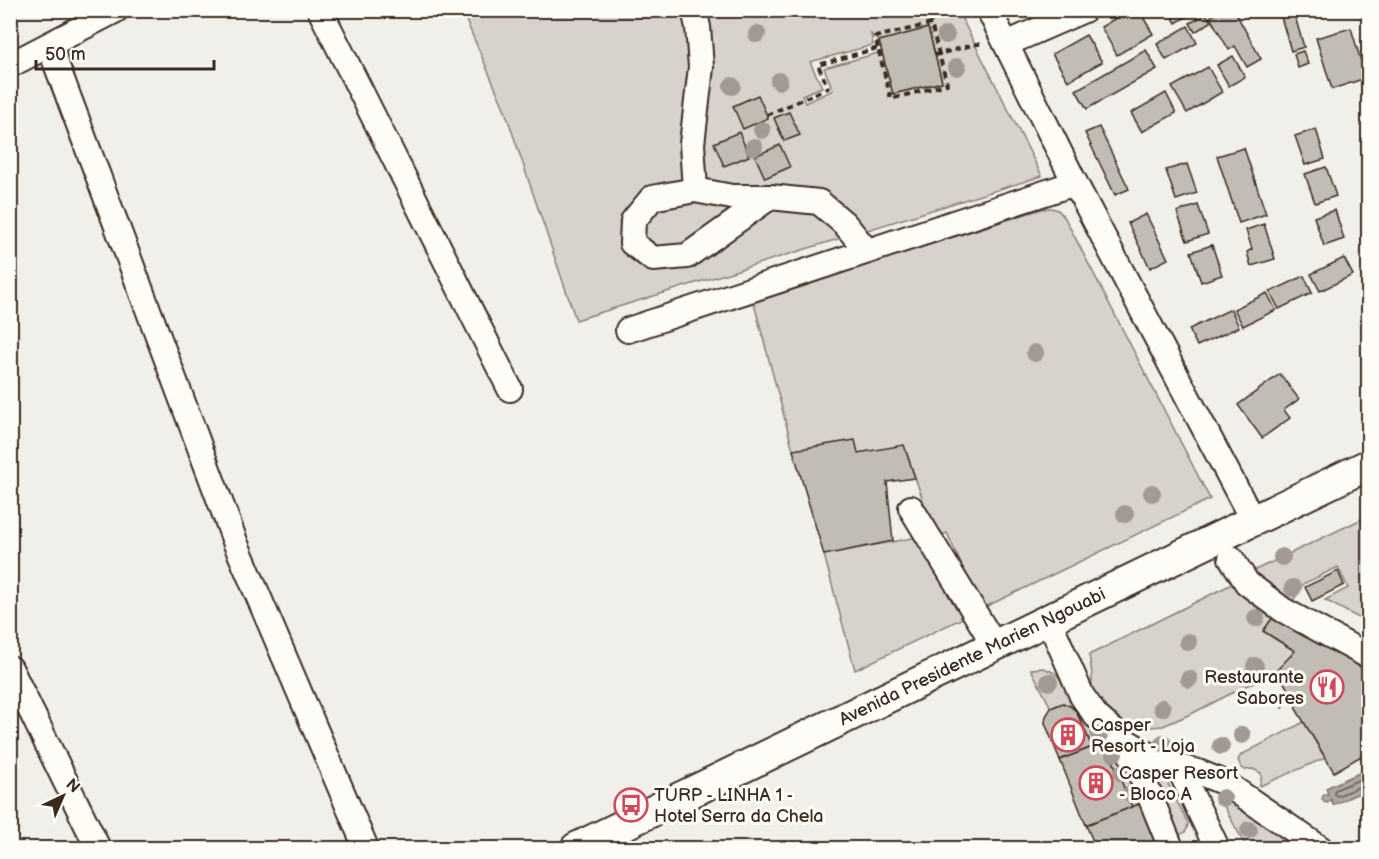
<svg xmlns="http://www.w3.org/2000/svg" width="1379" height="859" viewBox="0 0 1379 859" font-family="'Balsamiq Sans',sans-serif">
<rect width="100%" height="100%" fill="#f1efea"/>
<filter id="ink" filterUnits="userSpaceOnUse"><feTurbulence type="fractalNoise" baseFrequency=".0167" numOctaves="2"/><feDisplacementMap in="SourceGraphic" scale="12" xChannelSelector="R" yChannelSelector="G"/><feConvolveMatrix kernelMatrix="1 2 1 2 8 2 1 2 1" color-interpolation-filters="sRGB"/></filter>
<g filter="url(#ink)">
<g fill="#d7d2cc" stroke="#897e75" stroke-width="1.5" fill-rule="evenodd">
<path d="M 462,11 L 958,11 L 1042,176 L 576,320 L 504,108 ZM 928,28 L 942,82 L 894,94 L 882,52 L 824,68 L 833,90 L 805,103 L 802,95 L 822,87 L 810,62 L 873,45 L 871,34 L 879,41 Z"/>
<polygon points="1051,208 1058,210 1065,218 1210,499 981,609 947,533 936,537 904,446 858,453 854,440 793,450 753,300 1042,209"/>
<polygon points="1368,516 1368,623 1325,600 1348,588 1338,567 1303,584 1290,606 1247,574"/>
<polygon points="917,537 967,616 855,670 824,555"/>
<polygon points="1238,581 1274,616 1263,631 1295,651 1283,667 1193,713 1163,726 1127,729 1103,710 1092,693 1092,674 1089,655"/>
<path d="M 1044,668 L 1055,673 L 1109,729 L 1142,802 L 1132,807 L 1105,742 L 1092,747 C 1087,735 1079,705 1064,704 C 1060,703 1055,706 1051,708 L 1031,669 Z"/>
<path d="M 1304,722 L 1325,758 L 1260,786 C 1259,781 1263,778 1261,773 L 1253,769 L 1245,770 L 1241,767 L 1238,760 L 1241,755 Z"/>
<path d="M 1154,769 L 1160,770 L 1164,776 L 1188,823 C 1187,832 1185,834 1176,835 L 1150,773 Z"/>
<polygon points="1214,788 1314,848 1247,848"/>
</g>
<polygon fill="#aea69f" stroke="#80746b" stroke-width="1.5" points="1368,769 1368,789 1333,805 1331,799 1328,803 1324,802 1322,799 1324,794 1328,794 1326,788"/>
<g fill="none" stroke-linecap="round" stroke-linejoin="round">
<polyline stroke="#695c52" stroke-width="1.5" points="1368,776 1335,790 1334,794 1337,796 1364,785 1368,784"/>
</g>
<g fill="#c1bcb4" stroke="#3b2a1e" stroke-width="1.5">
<polygon points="1129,10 1139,10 1153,34 1117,55 1101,27"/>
<polygon points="1168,10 1198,10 1176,23"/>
<polygon points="1222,10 1234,10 1261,59 1247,67 1235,46 1229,50 1210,17"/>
<polygon points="1279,10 1293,10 1304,47 1291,51"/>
<polygon points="1206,14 1211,22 1195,32 1190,23"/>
<polygon points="1188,26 1197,43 1166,60 1157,44"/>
<polygon points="928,28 942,82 893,94 879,41"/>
<polygon points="1351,28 1366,78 1332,89 1316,38"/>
<polygon points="1086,35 1102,62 1068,81 1052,54"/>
<polygon points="1146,50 1157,69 1087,109 1076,90"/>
<polygon points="1303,51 1308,64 1298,68 1294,54"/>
<polygon points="1233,56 1245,77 1229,86 1217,65"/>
<polygon points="1208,67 1222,92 1187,113 1172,87"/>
<polygon points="1166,93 1176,113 1142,132 1131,113"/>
<polygon points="758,95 768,118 743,129 733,106"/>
<polygon points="789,112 800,135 784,141 774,118"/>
<polygon points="1099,127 1129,189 1115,195 1085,133"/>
<polygon points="1316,129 1325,159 1305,165 1295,136"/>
<polygon points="739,132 749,156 724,166 714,143"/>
<polygon points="780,145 790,167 765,178 755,156"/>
<polygon points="1244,148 1266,214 1239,223 1217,156"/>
<polygon points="1187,164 1197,193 1176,200 1166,170"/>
<polygon points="1326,167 1336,196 1315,203 1305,174"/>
<polygon points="1198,205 1208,234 1187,241 1177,212"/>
<polygon points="1335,210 1344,239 1324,246 1314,217"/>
<polygon points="1146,214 1168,259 1150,268 1128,223"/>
<polygon points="1264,224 1275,259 1251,266 1247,252 1252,249 1246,230"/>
<polygon points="1212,245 1222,275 1201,282 1191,252"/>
<polygon points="1344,258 1353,275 1320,291 1311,274"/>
<polygon points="1304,276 1312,293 1279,309 1270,292"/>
<polygon points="1267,293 1276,310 1243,326 1234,309"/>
<polygon points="1231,309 1239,327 1197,346 1189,329"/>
<polygon points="1280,374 1299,399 1284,410 1290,418 1262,438 1238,405"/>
<polygon points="855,440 858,453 904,445 915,478 887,482 893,541 824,555 793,450"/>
<polygon points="1338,571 1344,585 1312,601 1305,587"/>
<polygon points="1274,616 1368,671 1368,752 1334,772 1296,709 1295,702 1277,670 1295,651 1263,631"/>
<polygon points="1063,703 1070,706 1076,711 1092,747 1060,760 1045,723 1046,716 1051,708"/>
<polygon points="1105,742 1132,807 1086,825 1060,760"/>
<polygon points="1147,801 1163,840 1143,848 1096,848 1086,825"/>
</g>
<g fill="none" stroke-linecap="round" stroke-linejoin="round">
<defs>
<g id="minor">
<polyline points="320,10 510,389"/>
<polyline points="694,10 698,27 701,67 692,144 695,190 732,197 770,197 819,202 845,224 867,251"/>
<polyline points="989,10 1075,183 1253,521"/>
<polyline points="1006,44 1084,10"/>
<polyline points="49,45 236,544 366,848"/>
<polyline points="10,65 116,10"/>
<polyline points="695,190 652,198 633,221 632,243 653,259 687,256 770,197"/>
<polyline points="628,330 1075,183"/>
<polyline points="911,508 995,646"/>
<polyline points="1231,558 1247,583 1283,610 1368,656"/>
<polyline points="1049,620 1082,696 1096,716 1124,740 1145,784 1171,848"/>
<polyline points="10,668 98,848"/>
<polyline points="1124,740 1161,762 1198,772 1225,783 1320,848"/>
<polyline points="1179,768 1217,848 1215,848"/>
</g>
<g id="major">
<path id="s1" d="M 576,848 L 1368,465"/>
</g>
</defs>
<use href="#minor" stroke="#3b2a1e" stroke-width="28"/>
<use href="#major" stroke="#3b2a1e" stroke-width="34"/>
<g stroke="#3b2a1e" stroke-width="4" stroke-dasharray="6 4.5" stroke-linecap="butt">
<polyline points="878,48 875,37 931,24 939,54 976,44 981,44"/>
<polyline points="767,115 828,88 818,65 878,48 891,99 947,84 939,54 935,55"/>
<polyline points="1277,698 1283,708"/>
</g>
<use href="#minor" stroke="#fdfcf7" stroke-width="24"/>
<use href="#major" stroke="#fdfcf7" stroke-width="30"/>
</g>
<g fill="#a29a92">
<circle cx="757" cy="34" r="9"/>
<circle cx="946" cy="35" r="9"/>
<circle cx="957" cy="67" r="9"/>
<circle cx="779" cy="81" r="9"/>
<circle cx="732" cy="86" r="9"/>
<circle cx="762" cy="130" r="9"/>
<circle cx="754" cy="147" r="9"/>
<circle cx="1035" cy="353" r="9"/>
<circle cx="1152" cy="493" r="9"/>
<circle cx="1125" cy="514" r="9"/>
<circle cx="1282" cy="557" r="9"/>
<circle cx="1293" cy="588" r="9"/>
<circle cx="1256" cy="618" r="9"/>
<circle cx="1188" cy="642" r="9"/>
<circle cx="1255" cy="666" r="9"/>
<circle cx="1189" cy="679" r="9"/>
<circle cx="1049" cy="682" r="9"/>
<circle cx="1162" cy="708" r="9"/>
<circle cx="1099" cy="735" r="9"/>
<circle cx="1242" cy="735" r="9"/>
<circle cx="1163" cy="743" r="9"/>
<circle cx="1221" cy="746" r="9"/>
<circle cx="1114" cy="753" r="9"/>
<circle cx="1122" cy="773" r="9"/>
<circle cx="1131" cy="794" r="9"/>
<circle cx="1223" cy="798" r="9"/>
<circle cx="1249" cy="830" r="9"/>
</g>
</g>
<defs>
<symbol id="restaurant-ring" viewBox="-11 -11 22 22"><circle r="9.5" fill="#fdfcf7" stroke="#d1495b" stroke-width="1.5"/><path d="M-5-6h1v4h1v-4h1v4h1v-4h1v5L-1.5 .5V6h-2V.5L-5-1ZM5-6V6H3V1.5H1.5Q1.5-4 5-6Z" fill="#d1495b"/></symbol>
<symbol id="building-ring" viewBox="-11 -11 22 22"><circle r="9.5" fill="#fdfcf7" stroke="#d1495b" stroke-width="1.5"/><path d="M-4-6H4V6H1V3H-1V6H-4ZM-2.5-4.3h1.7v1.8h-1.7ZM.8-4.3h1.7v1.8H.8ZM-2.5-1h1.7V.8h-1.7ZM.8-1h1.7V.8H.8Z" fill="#d1495b"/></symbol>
<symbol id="bus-ring" viewBox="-11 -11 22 22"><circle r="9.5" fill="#fdfcf7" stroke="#d1495b" stroke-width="1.5"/><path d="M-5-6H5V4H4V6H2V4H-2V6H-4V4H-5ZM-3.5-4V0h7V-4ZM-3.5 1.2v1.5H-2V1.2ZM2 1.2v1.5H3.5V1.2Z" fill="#d1495b"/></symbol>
</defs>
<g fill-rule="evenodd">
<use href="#restaurant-ring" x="1308" y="668" width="38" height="38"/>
<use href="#building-ring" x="1049" y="716" width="38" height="38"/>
<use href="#building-ring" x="1077" y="764" width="38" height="38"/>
<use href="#bus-ring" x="612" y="786" width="38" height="38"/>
</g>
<g text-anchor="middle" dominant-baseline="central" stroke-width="6" stroke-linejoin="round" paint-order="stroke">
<g font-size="18" fill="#3b2a1e" stroke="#fdfcf7">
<text stroke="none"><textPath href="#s1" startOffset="440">Avenida Presidente Marien Ngouabi</textPath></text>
</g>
<g font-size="18" fill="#3b2a1e" stroke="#fdfcf7" text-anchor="start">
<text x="1304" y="677" text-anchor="end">Restaurante<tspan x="1304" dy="21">Sabores</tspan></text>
<text x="1091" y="725">Casper<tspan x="1091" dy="21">Resort - Loja</tspan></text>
<text x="1119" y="773">Casper Resort<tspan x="1119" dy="21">- Bloco A</tspan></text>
<text x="654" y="795">TURP - LINHA 1 -<tspan x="654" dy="21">Hotel Serra da Chela</tspan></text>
</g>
</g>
<rect width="1379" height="859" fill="none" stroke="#fdfcf7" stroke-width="36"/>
<rect x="18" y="18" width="1343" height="823" fill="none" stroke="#3b2a1e" stroke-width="2" filter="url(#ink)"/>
<g transform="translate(63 796) rotate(44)" stroke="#fdfcf7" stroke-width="4.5" paint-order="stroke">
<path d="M0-4.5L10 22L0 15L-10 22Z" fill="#3b2a1e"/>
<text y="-9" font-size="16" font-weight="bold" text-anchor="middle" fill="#3b2a1e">N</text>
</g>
<path d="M36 60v9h178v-9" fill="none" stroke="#3b2a1e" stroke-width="3"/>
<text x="45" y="60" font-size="18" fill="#3b2a1e" stroke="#fdfcf7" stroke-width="4.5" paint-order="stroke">50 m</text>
</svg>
